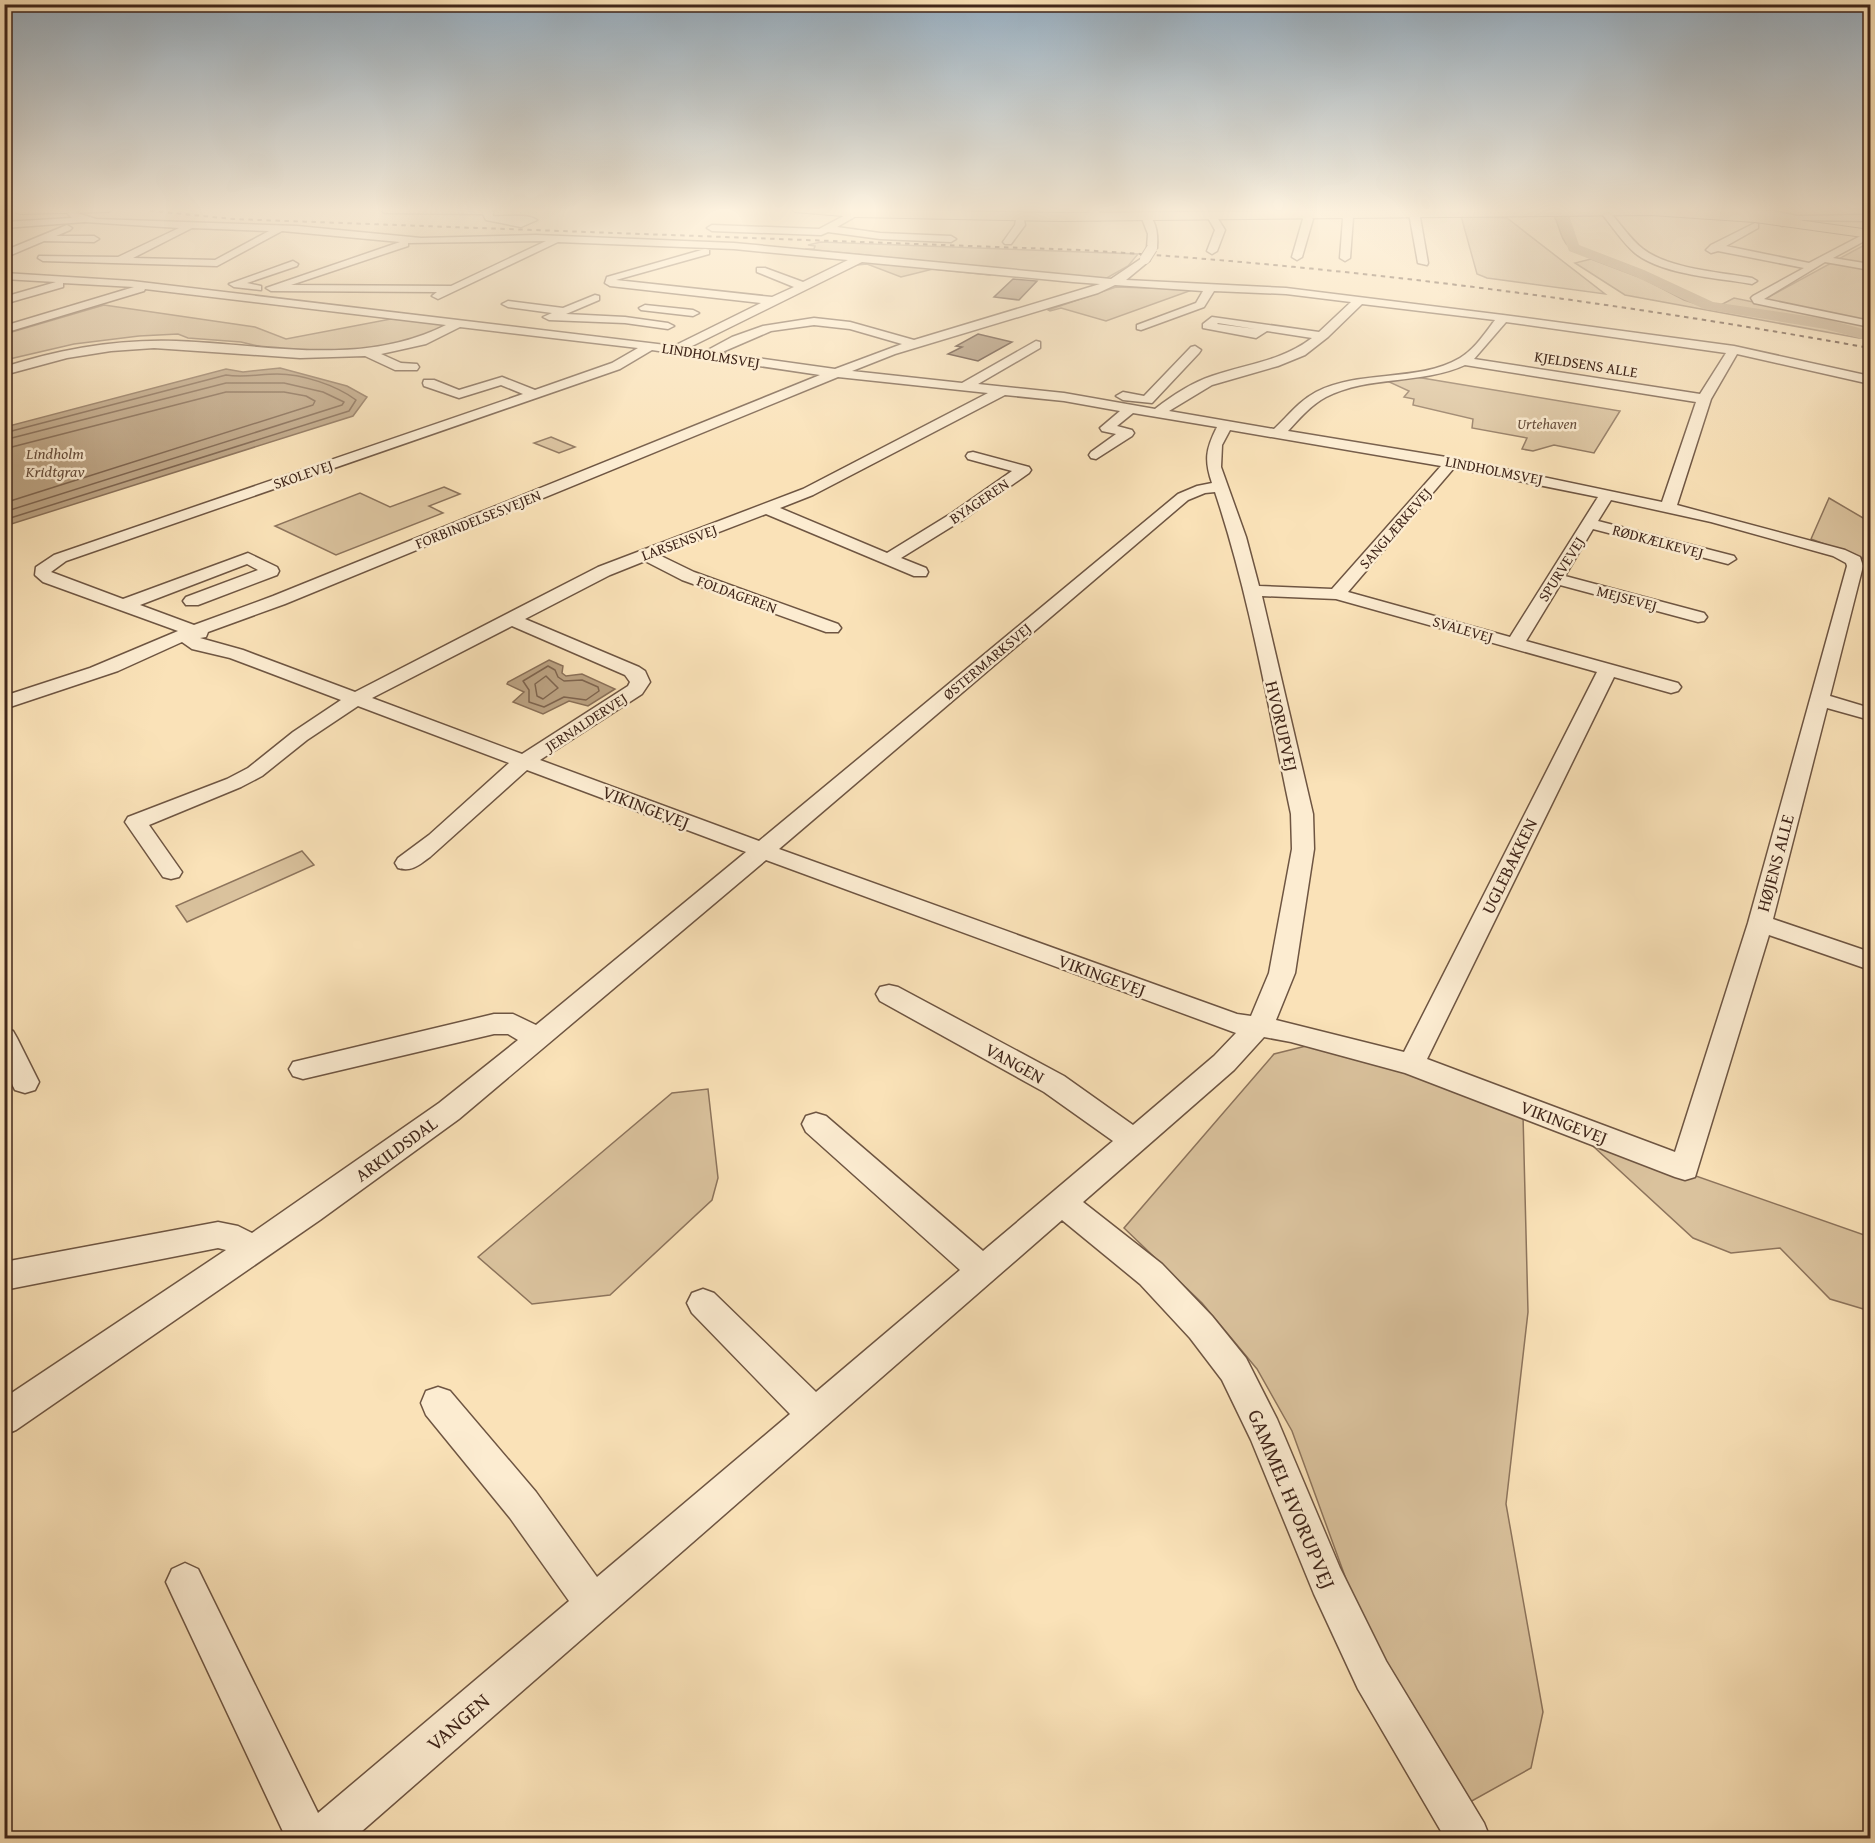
<svg xmlns="http://www.w3.org/2000/svg" width="1875" height="1843" viewBox="0 0 1875 1843" font-family="'Gentium Book Plus',serif">
<rect width="100%" height="100%" fill="#fae2b8"/>
<filter id="stains"><feTurbulence type="fractalNoise" baseFrequency=".00333" numOctaves="4"/><feColorMatrix values="0 0 0 0 .2 0 0 0 0 .09 0 0 0 0 .02 0 0 0 .5 -.17"/></filter>
<radialGradient id="worn" r=".72"><stop offset=".6" stop-color="#630" stop-opacity="0"/><stop offset="1" stop-color="#630" stop-opacity=".3"/></radialGradient>
<g fill="#dac29d" stroke="#8d745c" stroke-width="1.5">
<polygon points="1461,216 1507,218 1605,294 1487,278 1477,274"/>
<polygon points="821,242 1138,254 1128,266 1105,279 805,249 814,249 815,246 808,245"/>
<polygon points="1870,242 1870,323 1766,303 1763,300"/>
<polygon points="1591,259 1644,279 1684,300 1713,309 1734,298 1870,326 1870,338 1859,338 1625,295 1575,263"/>
<polygon points="866,260 993,273 990,275 933,269 901,277 867,264 857,265"/>
<polygon points="1116,287 1186,289 1192,290 1106,321 1061,308 1050,311 1048,310"/>
<polygon points="104,305 255,327 286,339 396,318 448,325 408,343 344,352 270,349 241,342 188,338 178,334 139,336 74,344 5,360 5,334"/>
<polygon points="1416,377 1620,411 1594,453 1554,445 1533,451 1522,449 1527,438 1472,428 1473,419 1413,405 1414,399 1404,397 1409,391 1387,381"/>
<polygon points="551,437 575,447 559,453 534,443"/>
<polygon points="444,487 460,494 429,506 443,513 336,555 275,526 360,493 390,507"/>
<polygon points="1829,498 1870,522 1870,561 1811,539"/>
<polygon points="302,851 314,865 187,922 176,906"/>
<polygon points="1306,1046 1394,1069 1523,1115 1528,1312 1506,1504 1543,1712 1531,1768 1470,1802 1413,1715 1354,1601 1292,1431 1257,1369 1202,1303 1124,1228 1274,1054"/>
<polygon points="708,1089 718,1178 712,1200 610,1295 532,1304 478,1257 672,1093"/>
<polygon points="1582,1136 1870,1237 1870,1311 1830,1299 1780,1248 1731,1253 1693,1238"/>
</g>
<g fill="#bba282" stroke="#8a7058" stroke-width="1.5">
<path d="M 1549,208 L 1563,210 L 1569,215 L 1569,226 L 1576,245 L 1570,248 C 1558,238 1560,220 1549,208 Z"/>
<polygon points="280,368 347,386 367,397 353,416 5,526 5,427 226,369 243,372"/>
<polygon points="549,660 563,666 562,673 566,676 582,674 615,689 588,706 569,701 543,714 513,702 524,692 507,684 508,682"/>
</g>
<g fill="none" stroke-linecap="round" stroke-linejoin="round">
<g stroke="#7e644e" stroke-width="1.5">
<path d="M 4,433 L 226,375 C 244,378 260,374 277,374 C 302,374 336,385 356,400 L 349,411 L 4,520"/>
<polyline points="4,440 226,383 284,383 323,392 344,402 342,405 4,512"/>
<polyline points="4,449 226,392 284,392 306,396 315,401 313,405 4,503"/>
<polygon points="548,666 555,670 558,677 564,681 582,680 598,687 599,691 586,700 564,697 544,707 529,702 529,690 523,681"/>
<polygon points="546,676 558,688 543,699 537,696 535,684"/>
</g>
<polygon fill="#bba282" fill-rule="evenodd" points="1549,208 1564,209 1571,221 1579,245 1644,270 1713,302 1826,319 1870,331 1870,341 1825,329 1704,309 1634,276 1569,251 1556,216"/>
</g>
<g fill="#a1886c" stroke="#40261a" stroke-width="1.5">
<polygon points="1013,279 1037,281 1019,300 994,297"/>
<polygon points="978,334 1012,342 978,361 948,354 962,347 956,346"/>
</g>
<g fill="none" stroke-linecap="round" stroke-linejoin="round">
<defs>
<g id="minor">
<path d="M 72,208 L 81,208 L 77,213 L 96,219 L 297,226 L 421,238 L 536,235 L 734,243 L 1111,279 L 1145,256 L 1150,259 L 1149,261 L 1126,280 L 1286,288 L 1503,315 L 1734,346 L 1870,376 L 1870,384 L 1737,354 L 1711,399 L 1677,505 L 1845,550 L 1860,557 L 1863,566 L 1830,696 L 1870,708 L 1870,720 L 1827,708 L 1773,919 L 1870,952 L 1870,970 L 1769,935 L 1695,1177 L 1685,1180 L 1675,1177 L 1405,1073 L 1291,1042 L 1264,1037 L 1234,1070 L 1083,1202 L 1162,1264 L 1212,1316 L 1246,1358 L 1277,1419 L 1340,1568 L 1386,1661 L 1484,1823 L 1490,1838 L 1445,1838 L 1358,1689 L 1314,1594 L 1251,1440 L 1222,1380 L 1190,1338 L 1140,1284 L 1062,1220 L 354,1838 L 286,1838 L 172,1595 L 166,1582 L 172,1569 L 185,1563 L 198,1569 L 318,1813 L 569,1601 L 510,1518 L 426,1415 L 421,1403 L 426,1391 L 438,1387 L 450,1391 L 536,1492 L 597,1577 L 790,1414 L 692,1313 L 687,1303 L 692,1293 L 703,1289 L 714,1293 L 816,1392 L 960,1270 L 806,1132 L 802,1124 L 806,1116 L 816,1113 L 826,1116 L 983,1251 L 1113,1141 L 1044,1092 L 880,1001 L 876,994 L 880,987 L 889,985 L 898,987 L 1064,1076 L 1133,1125 L 1214,1056 L 1236,1033 L 766,860 L 459,1119 L 320,1220 L 16,1430 L 4,1435 L 4,1398 L 226,1250 L 218,1248 L 4,1290 L 4,1262 L 218,1222 L 238,1226 L 252,1233 L 439,1103 L 518,1040 L 508,1034 L 494,1034 L 303,1079 L 293,1076 L 289,1069 L 293,1062 L 494,1014 L 513,1014 L 536,1025 L 746,852 L 527,770 L 430,857 C 419,865 412,872 398,868 L 395,863 L 398,858 L 429,835 L 509,763 L 358,706 L 307,740 L 262,776 L 241,787 L 149,825 L 182,872 L 179,877 L 171,879 L 163,877 L 125,822 L 128,817 L 227,779 L 248,768 L 293,732 L 341,700 L 230,658 L 192,649 L 182,642 L 118,671 L 4,709 L 4,696 L 90,668 L 178,631 L 43,582 L 35,575 L 36,567 L 54,555 L 523,394 L 501,385 L 459,398 L 424,386 L 423,383 L 424,380 L 434,380 L 459,390 L 502,377 L 535,390 L 612,363 L 638,348 L 460,327 L 426,344 L 381,354 L 401,363 L 417,364 L 419,367 L 417,370 L 395,370 L 365,356 L 300,358 L 154,348 L 111,351 L 67,358 L 4,375 L 4,367 C 60,349 117,339 176,341 C 267,344 360,368 446,325 L 145,289 L 144,291 L 4,333 L 4,326 L 134,287 L 63,283 L 63,287 L 4,304 L 4,297 L 56,282 L 4,279 L 4,273 L 132,281 L 674,346 L 761,303 L 610,286 L 605,283 L 607,277 L 705,249 L 709,250 L 709,254 L 616,280 L 772,297 L 794,287 L 757,272 L 757,268 L 765,268 L 803,282 L 848,260 L 734,249 L 558,242 L 438,299 L 432,296 L 437,292 L 271,291 L 266,288 L 400,242 L 282,231 L 217,266 L 43,261 L 38,258 L 39,256 L 118,257 L 179,228 L 85,222 L 4,228 L 4,222 L 72,218 L 67,213 ZM 192,228 L 269,231 L 215,260 L 133,258 ZM 546,241 L 451,286 L 291,285 L 408,246 L 408,243 ZM 862,262 L 1073,282 L 1100,284 L 914,340 L 850,322 L 814,318 L 763,326 L 732,337 L 706,351 L 688,348 ZM 1115,285 L 1203,291 L 1196,303 L 1137,325 L 1137,329 L 1141,330 L 1204,307 L 1214,291 L 1286,294 L 1351,302 L 1319,332 L 1212,317 L 1203,324 L 1203,328 L 1256,338 L 1267,331 L 1312,338 C 1282,361 1247,364 1212,376 C 1191,383 1173,395 1155,409 L 1064,393 L 978,384 L 1040,348 L 1040,342 L 1036,341 L 962,383 L 852,371 L 895,354 L 1098,293 ZM 1362,304 L 1495,320 C 1485,333 1475,349 1460,358 C 1417,383 1361,369 1316,392 C 1299,401 1288,416 1274,429 L 1169,411 L 1212,385 L 1278,366 L 1305,355 L 1328,337 ZM 1506,322 L 1726,353 L 1700,394 L 1474,359 ZM 1218,323 L 1255,329 L 1217,324 ZM 814,325 L 850,329 L 902,344 L 835,369 L 720,353 L 771,331 ZM 652,350 L 820,375 L 273,596 L 194,625 L 140,605 L 247,564 L 258,570 L 186,597 L 183,601 L 186,605 L 198,605 L 277,575 L 279,571 L 277,567 L 248,553 L 123,599 L 51,572 L 66,561 L 620,369 ZM 1465,365 L 1696,402 L 1662,502 L 1452,458 L 1288,431 C 1299,419 1311,405 1326,397 C 1369,375 1421,385 1465,365 ZM 838,377 L 988,393 L 803,489 L 598,567 L 355,692 L 243,650 L 200,638 L 206,637 L 208,632 L 285,604 ZM 1005,395 L 1064,401 L 1120,411 L 1100,428 L 1102,431 L 1116,434 L 1091,452 L 1089,455 L 1091,458 L 1096,459 L 1132,436 L 1134,433 L 1132,430 L 1117,426 L 1133,413 L 1217,427 C 1206,449 1204,460 1212,483 L 1197,486 L 1178,494 L 759,841 L 540,760 L 642,694 L 650,682 L 645,671 L 639,667 L 525,619 L 610,575 L 645,561 L 682,580 L 826,632 L 838,632 L 841,628 L 838,624 L 694,572 L 659,555 L 766,514 L 914,576 L 926,576 L 928,572 L 926,568 L 901,558 L 964,519 L 1029,473 L 1031,470 L 1029,467 L 973,452 L 968,453 L 966,456 L 968,459 L 1012,471 L 952,513 L 887,553 L 780,508 L 813,495 ZM 1230,430 L 1441,466 L 1332,589 L 1259,586 L 1246,537 L 1221,467 L 1222,445 ZM 1454,468 L 1598,497 L 1510,637 L 1348,592 ZM 1215,492 C 1250,597 1268,706 1291,814 L 1292,849 L 1269,973 L 1251,1016 L 1237,1014 L 779,849 L 1188,500 L 1205,493 ZM 1611,500 L 1711,522 L 1833,556 L 1846,563 L 1847,566 L 1748,923 L 1675,1152 L 1427,1059 L 1614,677 L 1671,693 L 1678,691 L 1681,687 L 1678,683 L 1526,641 L 1560,585 L 1698,622 L 1704,621 L 1707,617 L 1704,613 L 1565,576 L 1593,529 L 1728,564 L 1736,559 L 1734,556 L 1598,521 ZM 1262,596 L 1336,599 L 1597,672 L 1404,1052 L 1276,1020 L 1295,973 L 1314,849 L 1313,814 ZM 512,626 L 625,675 L 630,682 L 628,686 L 522,754 L 372,698 Z"/>
<path d="M 383,208 L 483,208 L 493,211 L 493,216 C 506,217 526,213 537,220 L 521,227 L 486,220 L 483,214 L 386,213 L 383,212 Z"/>
<polygon points="1088,208 1097,208 1102,218 1100,220 1094,220"/>
<path d="M 1605,209 L 1608,210 C 1619,222 1630,239 1643,249 C 1669,269 1720,272 1752,278 L 1757,281 L 1752,284 C 1719,278 1662,275 1635,253 C 1623,243 1612,226 1602,214 L 1600,212 Z"/>
<polygon points="1720,209 1773,211 1797,216 1870,215 1870,221 1803,220 1782,226 1777,223 1785,219 1717,214 1715,212"/>
<polygon points="855,210 860,213 858,215 837,227 880,233 951,236 956,239 951,242 880,239 828,232 821,235 712,231 707,228 712,225 819,229"/>
<polygon points="1345,212 1353,218 1350,258 1345,261 1340,258 1343,219 1340,215"/>
<path d="M 1146,213 C 1157,220 1158,236 1157,248 L 1152,251 L 1147,248 L 1148,234 L 1141,216 Z"/>
<polygon points="1212,213 1215,214 1225,230 1217,251 1212,254 1207,251 1215,230 1207,216"/>
<polygon points="1306,213 1313,219 1302,257 1297,260 1292,257 1303,219 1301,216"/>
<polygon points="1409,213 1415,213 1420,217 1428,263 1427,265 1418,263"/>
<polygon points="1017,215 1023,215 1025,225 1011,244 1005,244 1003,242 1015,225"/>
<polygon points="1755,223 1758,224 1758,228 1726,246 1809,263 1870,231 1870,238 1833,258 1870,264 1870,270 1825,262 1764,299 1870,321 1870,327 1754,303 1751,298 1753,296 1804,268 1718,251 1711,253 1706,250 1711,245"/>
<polygon points="67,225 72,228 70,230 56,236 94,236 99,239 94,242 44,241 4,258 4,251"/>
<polygon points="293,261 298,264 297,266 247,283 261,286 261,290 234,287 229,284"/>
<polygon points="595,295 599,296 599,300 566,314 625,317 668,323 674,326 668,329 625,323 549,320 543,317 552,313 508,307 502,304 508,301 563,308"/>
<polygon points="645,305 693,310 699,313 693,316 641,310 639,308"/>
<polygon points="1195,346 1201,350 1199,353 1152,403 1123,400 1116,396 1123,392 1144,396 1191,347"/>
<path d="M 4,1028 L 13,1031 L 17,1038 L 39,1082 L 35,1090 L 25,1093 L 15,1090 C 2,1064 4,1056 4,1028 Z"/>
</g>
<g id="major">
<polygon points="15,208 115,208 109,212 20,214 16,213"/>
<polygon points="789,208 1061,213 1664,208 1755,214 1870,230 1870,238 1755,222 1651,215 1061,221 855,217 795,212"/>
</g>
</defs>
<use href="#minor" stroke="#6e5542" stroke-width="3"/>
<use href="#major" stroke="#40261a" stroke-width="2"/>
<use href="#minor" fill="#fcecd1" fill-rule="evenodd"/>
<use href="#major" fill="#fae2b8" fill-rule="evenodd"/>
<path stroke="#40261a" stroke-width="2" stroke-dasharray="4.5 4.5" stroke-linecap="butt" d="M 123,208 L 233,219 L 1080,250 C 1346,266 1608,301 1870,348"/>
<defs>
<polyline id="minor-bridge" points="1145,259 1152,248"/>
</defs>
<use href="#minor-bridge" stroke="#6e5542" stroke-width="12" stroke-linecap="butt"/>
<use href="#minor-bridge" stroke="#fcecd1" stroke-width="10"/>
</g>
<linearGradient id="sky" x2="0" y2="1"><stop stop-color="#96adbf"/><stop offset="0.45" stop-color="#fdf2df"/><stop offset="1" stop-color="#fdf2df" stop-opacity="0"/></linearGradient>
<rect width="1875" height="466" fill="url(#sky)"/>
<g text-anchor="middle" dominant-baseline="central" stroke-width="5" stroke-linejoin="round" paint-order="stroke">
<g font-size="15" fill="#40261a" stroke="#fcecd1">
<text transform="translate(711 355) rotate(9)">LINDHOLMSVEJ</text>
<text transform="translate(1586 364) rotate(9)">KJELDSENS ALLE</text>
<text transform="translate(1494 470) rotate(11)">LINDHOLMSVEJ</text>
<text transform="translate(303 474) rotate(-19)">SKOLEVEJ</text>
<text transform="translate(979 501) rotate(-34)">BYAGEREN</text>
<text transform="translate(478 519) rotate(-22)">FORBINDELSESVEJEN</text>
<text transform="translate(1395 528) rotate(-49)">SANGLÆRKEVEJ</text>
<text transform="translate(1658 541) rotate(15)">RØDKÆLKEVEJ</text>
<text transform="translate(679 542) rotate(-20)">LARSENSVEJ</text>
<text transform="translate(1561 569) rotate(-58)">SPURVEVEJ</text>
<text transform="translate(737 594) rotate(20)">FOLDAGEREN</text>
<text transform="translate(1627 598) rotate(15)">MEJSEVEJ</text>
<text transform="translate(1463 629) rotate(16)">SVALEVEJ</text>
<text transform="translate(987 661) rotate(-40)">ØSTERMARKSVEJ</text>
<text transform="translate(586 722) rotate(-33)">JERNALDERVEJ</text>
</g>
<g font-size="15" font-style="italic" fill="#664d3b" stroke="#fcecd1">
<text x="1547" y="423">Urtehaven</text>
</g>
<g font-size="16" font-style="italic" fill="#654b39" stroke="#fcecd1">
<text x="55" y="453">Lindholm<tspan x="55" dy="18">Kridtgrav</tspan></text>
</g>
<g font-size="18" fill="#40261a" stroke="#fcecd1">
<text transform="translate(1282 726) rotate(77)">HVORUPVEJ</text>
<text transform="translate(646 807) rotate(21)">VIKINGEVEJ</text>
<text transform="translate(1775 863) rotate(-75)">HØJENS ALLE</text>
<text transform="translate(1509 866) rotate(-64)">UGLEBAKKEN</text>
<text transform="translate(1102 975) rotate(20)">VIKINGEVEJ</text>
<text transform="translate(1015 1063) rotate(29)">VANGEN</text>
<text transform="translate(1564 1122) rotate(21)">VIKINGEVEJ</text>
<text transform="translate(396 1149) rotate(-36)">ARKILDSDAL</text>
</g>
<g font-size="21" fill="#40261a" stroke="#fcecd1">
<text transform="translate(1292 1499) rotate(67)">GAMMEL HVORUPVEJ</text>
<text transform="translate(458 1722) rotate(-41)">VANGEN</text>
</g>
</g>
<rect width="1875" height="1843" fill="none" stroke="#fae2b8" stroke-width="24"/>
<rect x="6" y="6" width="1863" height="1831" fill="none" stroke="#40261a" stroke-width="3"/>
<rect x="12" y="12" width="1851" height="1819" fill="none" stroke="#40261a" stroke-width="1.5"/>
<rect width="100%" height="100%" filter="url(#stains)"/>
<rect width="100%" height="100%" fill="url(#worn)"/>
</svg>
